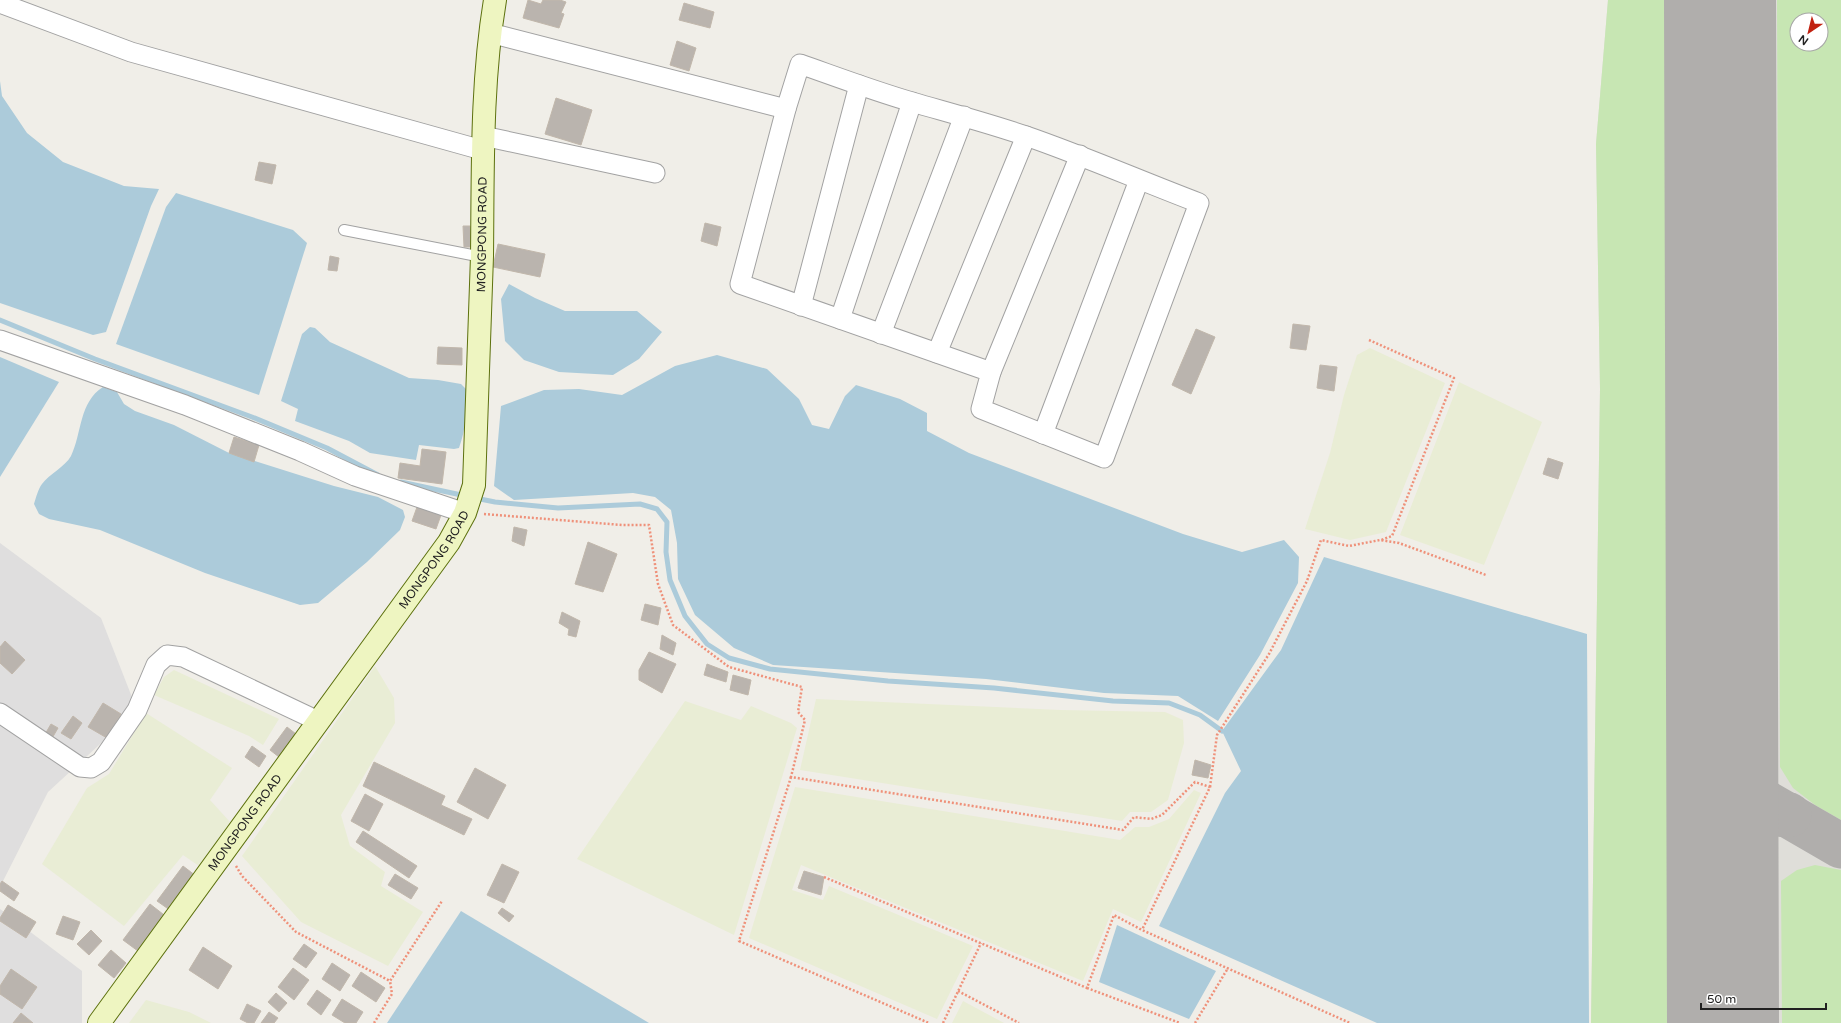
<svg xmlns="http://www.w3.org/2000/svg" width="1841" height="1023" viewBox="0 0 1841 1023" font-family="'Varela Round',sans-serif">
<rect width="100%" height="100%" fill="#f0eee8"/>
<g fill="#dfdede">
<polygon points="0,543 101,618 137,710 48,792 0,887"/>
<polygon points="0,909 82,971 82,1023 0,1023"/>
</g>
<path fill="#dfded9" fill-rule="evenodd" d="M 1608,0 L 1841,0 L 1841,1023 L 1591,1023 L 1600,389 L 1596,144 ZM 1797,20 L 1821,20 L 1821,44 L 1797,44 Z"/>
<g fill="#e9edd5">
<polygon points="1370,348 1445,383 1386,532 1350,540 1305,529 1330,453 1344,395 1357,355"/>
<polygon points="1459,382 1542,422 1484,565 1400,535"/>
<polygon points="375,666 394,698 395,723 341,815 350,846 385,872 381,886 423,912 388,966 301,922 242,856"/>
<polygon points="174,670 279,719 263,745 249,736 154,695 164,677"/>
<polygon points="816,699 1061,710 1165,712 1183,720 1184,743 1168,800 1151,812 1130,812 1122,821 800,770"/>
<polygon points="685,701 741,720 751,706 791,723 797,728 734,935 577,859"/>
<polygon points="146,713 232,768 210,800 230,822 199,866 183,855 124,926 42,864 87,788 109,774"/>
<polygon points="795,787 1120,840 1135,827 1149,827 1169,819 1194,790 1201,793 1141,922 1113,909 1083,981 801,865 792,890 823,900 829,886 973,946 937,1019 749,938"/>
<polygon points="146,1000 189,1012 211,1023 129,1023"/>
<polygon points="963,1001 1004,1023 952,1023"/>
</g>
<g fill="#c7e6b3" fill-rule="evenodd">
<polygon points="1608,0 1665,0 1670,1023 1591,1023 1600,389 1596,144"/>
<path d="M 1777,0 L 1841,0 L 1841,820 L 1815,805 L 1793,788 L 1780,767 ZM 1797,20 L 1821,20 L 1821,44 L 1797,44 Z"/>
<polygon points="1815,865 1841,870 1841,1023 1782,1023 1781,881 1797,870"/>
</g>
<g fill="#accbda">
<polygon points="0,81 2,96 27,133 63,162 124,186 159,189 151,206 106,332 93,335 0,303"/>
<polygon points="176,193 293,230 307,243 259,395 116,344 166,207"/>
<polygon points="509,284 535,298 565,311 637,311 662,332 639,359 613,375 559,372 524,360 505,341 501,299"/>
<path d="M 310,327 L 315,328 L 330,342 L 409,378 L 438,380 L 461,384 L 466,389 C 467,410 466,429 459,448 L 454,449 L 419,445 L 416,460 L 370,453 L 349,441 L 295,421 L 298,409 L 281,401 L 302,334 Z"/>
<polygon points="717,355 767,369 799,399 812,425 829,429 845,396 856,385 900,399 927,413 927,431 969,453 1183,534 1242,552 1284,540 1299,557 1298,583 1260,655 1218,721 1178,696 1104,693 986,679 773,665 734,648 695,615 678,579 677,543 671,510 655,497 633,493 514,500 494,486 501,406 544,390 579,389 622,395 675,366"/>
<polygon points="0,357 59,382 0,477"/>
<path d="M 103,387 L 117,392 L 124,404 L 135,411 L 174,425 L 229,453 L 334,486 L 378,497 L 403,510 L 405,517 L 400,530 L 367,562 L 318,603 L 300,605 L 205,573 L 100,530 L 49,519 L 39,514 L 34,504 C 36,498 38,489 42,484 C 49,474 65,467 71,456 C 82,433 79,402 103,387 Z"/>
<polygon points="1324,557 1587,634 1589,1023 1377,1023 1159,926 1225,793 1241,771 1222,731 1281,650"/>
<polygon points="461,911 639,1017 649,1023 387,1023"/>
<polygon points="1117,925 1216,971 1189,1019 1099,982"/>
</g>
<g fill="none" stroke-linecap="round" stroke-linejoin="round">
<g stroke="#accbda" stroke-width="5">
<polyline points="0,320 95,359 252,417 327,448 378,475"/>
<polyline points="401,482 466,496"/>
<polyline points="475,498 495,502 558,508 640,504 657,509 667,522 666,552 670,580 685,616 707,644 729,658 770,669 888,681 994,688 1113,701 1169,703 1200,715 1222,731"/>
</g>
<g stroke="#b0aeac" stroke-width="45">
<path d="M 1722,744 C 1726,768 1725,774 1744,790 L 1841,846"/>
<path d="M 1723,856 C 1740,821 1749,811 1789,815"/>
</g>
<polyline stroke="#b0aeac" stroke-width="112" points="1720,0 1723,1023"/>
</g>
<g fill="#bab4ae" stroke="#c1b7ab">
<polygon points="528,0 541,4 543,0 560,0 566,2 561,13 564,14 559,28 523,18"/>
<polygon points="684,3 714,12 710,28 679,20"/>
<polygon points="677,41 696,48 689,71 670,65"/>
<polygon points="556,98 592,110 581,145 545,134"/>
<polygon points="259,162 276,165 272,184 255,180"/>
<polygon points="705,223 721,227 717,246 701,241"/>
<polygon points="463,226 470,226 471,247 464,247"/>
<polygon points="498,244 545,254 540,277 493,267"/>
<polygon points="330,256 339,258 337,271 328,270"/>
<polygon points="1293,324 1310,326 1306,350 1290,348"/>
<polygon points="1196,329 1215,337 1191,394 1172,385"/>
<polygon points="438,347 462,348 462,365 437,364"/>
<polygon points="1320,365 1337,367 1334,391 1317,388"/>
<polygon points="234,437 259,445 254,462 229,453"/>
<polygon points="422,449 446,452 442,484 398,478 400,463 420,466"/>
<polygon points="1548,458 1563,463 1558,479 1543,474"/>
<polygon points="417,507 441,515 436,529 412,521"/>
<polygon points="514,527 527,530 524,546 512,541"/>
<polygon points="588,542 617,554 603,592 575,584"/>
<polygon points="645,604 661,608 658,625 641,620"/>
<polygon points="562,612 580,621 576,637 568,635 569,629 559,623"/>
<polygon points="662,635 676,643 673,655 660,649"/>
<polygon points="5,641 25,660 12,674 0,663 0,647"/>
<polygon points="649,652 676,664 662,693 639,680 639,670"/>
<polygon points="707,664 728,672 726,682 704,675"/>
<polygon points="733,675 751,680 748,695 730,690"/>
<polygon points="103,703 121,714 107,738 88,727"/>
<polygon points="73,716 82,723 71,739 61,733"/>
<polygon points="51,724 58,728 51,740 44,736"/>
<polygon points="287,727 296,734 279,757 270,750"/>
<polygon points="252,746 266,756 259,767 245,757"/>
<polygon points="1195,760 1211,765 1208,778 1192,775"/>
<polygon points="374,762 445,796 441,805 472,819 464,835 363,786"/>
<polygon points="475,768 506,785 488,819 457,802"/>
<polygon points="365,794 383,804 369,831 351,821"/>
<polygon points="363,831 417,866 409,878 356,842"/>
<polygon points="502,864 519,872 504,903 487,895"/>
<polygon points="183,866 200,879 174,913 157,901"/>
<polygon points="804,871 824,877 821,895 798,888"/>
<polygon points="395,874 418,888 411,899 388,885"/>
<polygon points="2,881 19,893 14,901 0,891 0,884"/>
<polygon points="150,904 168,918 142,954 123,940"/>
<polygon points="8,905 36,922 26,938 0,921 0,918"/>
<polygon points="502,908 514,916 509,922 498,913"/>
<polygon points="63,916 80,922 73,940 56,934"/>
<polygon points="91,930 102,941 89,955 77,944"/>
<polygon points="304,944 317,953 306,968 293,959"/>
<polygon points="203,947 232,966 218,989 189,970"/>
<polygon points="111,950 126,963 114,978 98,965"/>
<polygon points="332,963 350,975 340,991 322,979"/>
<polygon points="293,968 309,980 294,1000 278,987"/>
<polygon points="11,969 37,987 22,1009 0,994 0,986"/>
<polygon points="361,972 385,988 376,1002 352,986"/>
<polygon points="317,990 331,1000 321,1015 307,1004"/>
<polygon points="276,993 287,1003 279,1012 268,1002"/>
<polygon points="342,999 363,1012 356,1023 345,1023 332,1015"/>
<polygon points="247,1004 261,1011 254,1023 248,1023 240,1019"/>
<polygon points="269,1012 278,1018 274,1023 261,1023"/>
<polygon points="21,1013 33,1023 13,1023"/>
</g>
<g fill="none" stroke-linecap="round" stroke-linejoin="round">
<defs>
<polyline id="lane" points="344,230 482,257"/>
<g id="street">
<polyline points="0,3 131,52 482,150"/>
<polyline points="490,33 786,109"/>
<path d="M 800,64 C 837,77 874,91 912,102 C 950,113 988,123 1026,136 C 1084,156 1141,181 1199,203 L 1104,458 L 981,409 L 991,372 L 740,284 L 786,109 Z"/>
<polyline points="483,136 655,173"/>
<polyline points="801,306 859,85"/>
<polyline points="840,319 912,102"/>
<polyline points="881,334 964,116"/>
<polyline points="0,340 185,405 300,451 355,476 465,513"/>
<polyline points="937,353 1026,136"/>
<polyline points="991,372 1080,155"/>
<polyline points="1043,434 1139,180"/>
<polyline points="0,713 80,767 91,768 101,762 137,710 156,665 167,655 183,657 318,721"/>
</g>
<g id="secondary">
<path id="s1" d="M 99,1023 L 449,542 L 465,513 L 474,485 C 476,409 480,332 482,256 C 483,171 481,84 495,0"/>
</g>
</defs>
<use href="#lane" stroke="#a2a2a2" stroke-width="12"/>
<use href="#street" stroke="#a2a2a2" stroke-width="21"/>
<use href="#secondary" stroke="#5d710e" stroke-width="24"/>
<g stroke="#ef917a" stroke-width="2.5" stroke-dasharray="2 2" stroke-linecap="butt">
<polyline points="1369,340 1454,378 1392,536 1381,540"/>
<polyline points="484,514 622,525 649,525 658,584 673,625 729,667 802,687 798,712 805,720 791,777 1123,830 1134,817 1151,819 1162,815 1195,782 1210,787 1142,930"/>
<polyline points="791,777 739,941 929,1023"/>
<polyline points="1210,787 1217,735 1269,654 1307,581 1321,540 1349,546 1380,540 1399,543 1486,575"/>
<polyline points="236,866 242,876 296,932 390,981 442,901"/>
<polyline points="824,877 1087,988 1114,915 1142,930 1350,1023"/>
<polyline points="1087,988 1180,1023"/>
<polyline points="958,991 1019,1023"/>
<polyline points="374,1023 392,994 390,981"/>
<polyline points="943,1023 981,943"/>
<polyline points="1195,1023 1228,968"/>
</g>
<use href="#lane" stroke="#fff" stroke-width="10"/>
<use href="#street" stroke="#fff" stroke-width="19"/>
<use href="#secondary" stroke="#eef5c1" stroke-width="22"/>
</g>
<g text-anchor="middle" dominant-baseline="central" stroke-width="4" stroke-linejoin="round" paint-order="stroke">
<g font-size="12" fill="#212121" stroke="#fff">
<text stroke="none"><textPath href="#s1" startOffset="908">MONGPONG ROAD</textPath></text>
<text stroke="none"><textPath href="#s1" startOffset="572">MONGPONG ROAD</textPath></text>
<text stroke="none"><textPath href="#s1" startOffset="248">MONGPONG ROAD</textPath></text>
</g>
</g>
<g transform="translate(1809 32) rotate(215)"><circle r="19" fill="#ffffff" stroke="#a6a6a6"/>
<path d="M0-3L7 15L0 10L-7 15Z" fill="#c12110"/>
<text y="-6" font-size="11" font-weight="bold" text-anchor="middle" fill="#212121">N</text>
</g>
<path d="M1701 1003v6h125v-6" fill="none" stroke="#212121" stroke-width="2"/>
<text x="1707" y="1003" font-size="12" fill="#212121" stroke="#ffffff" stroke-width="3" paint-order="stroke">50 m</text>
</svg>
